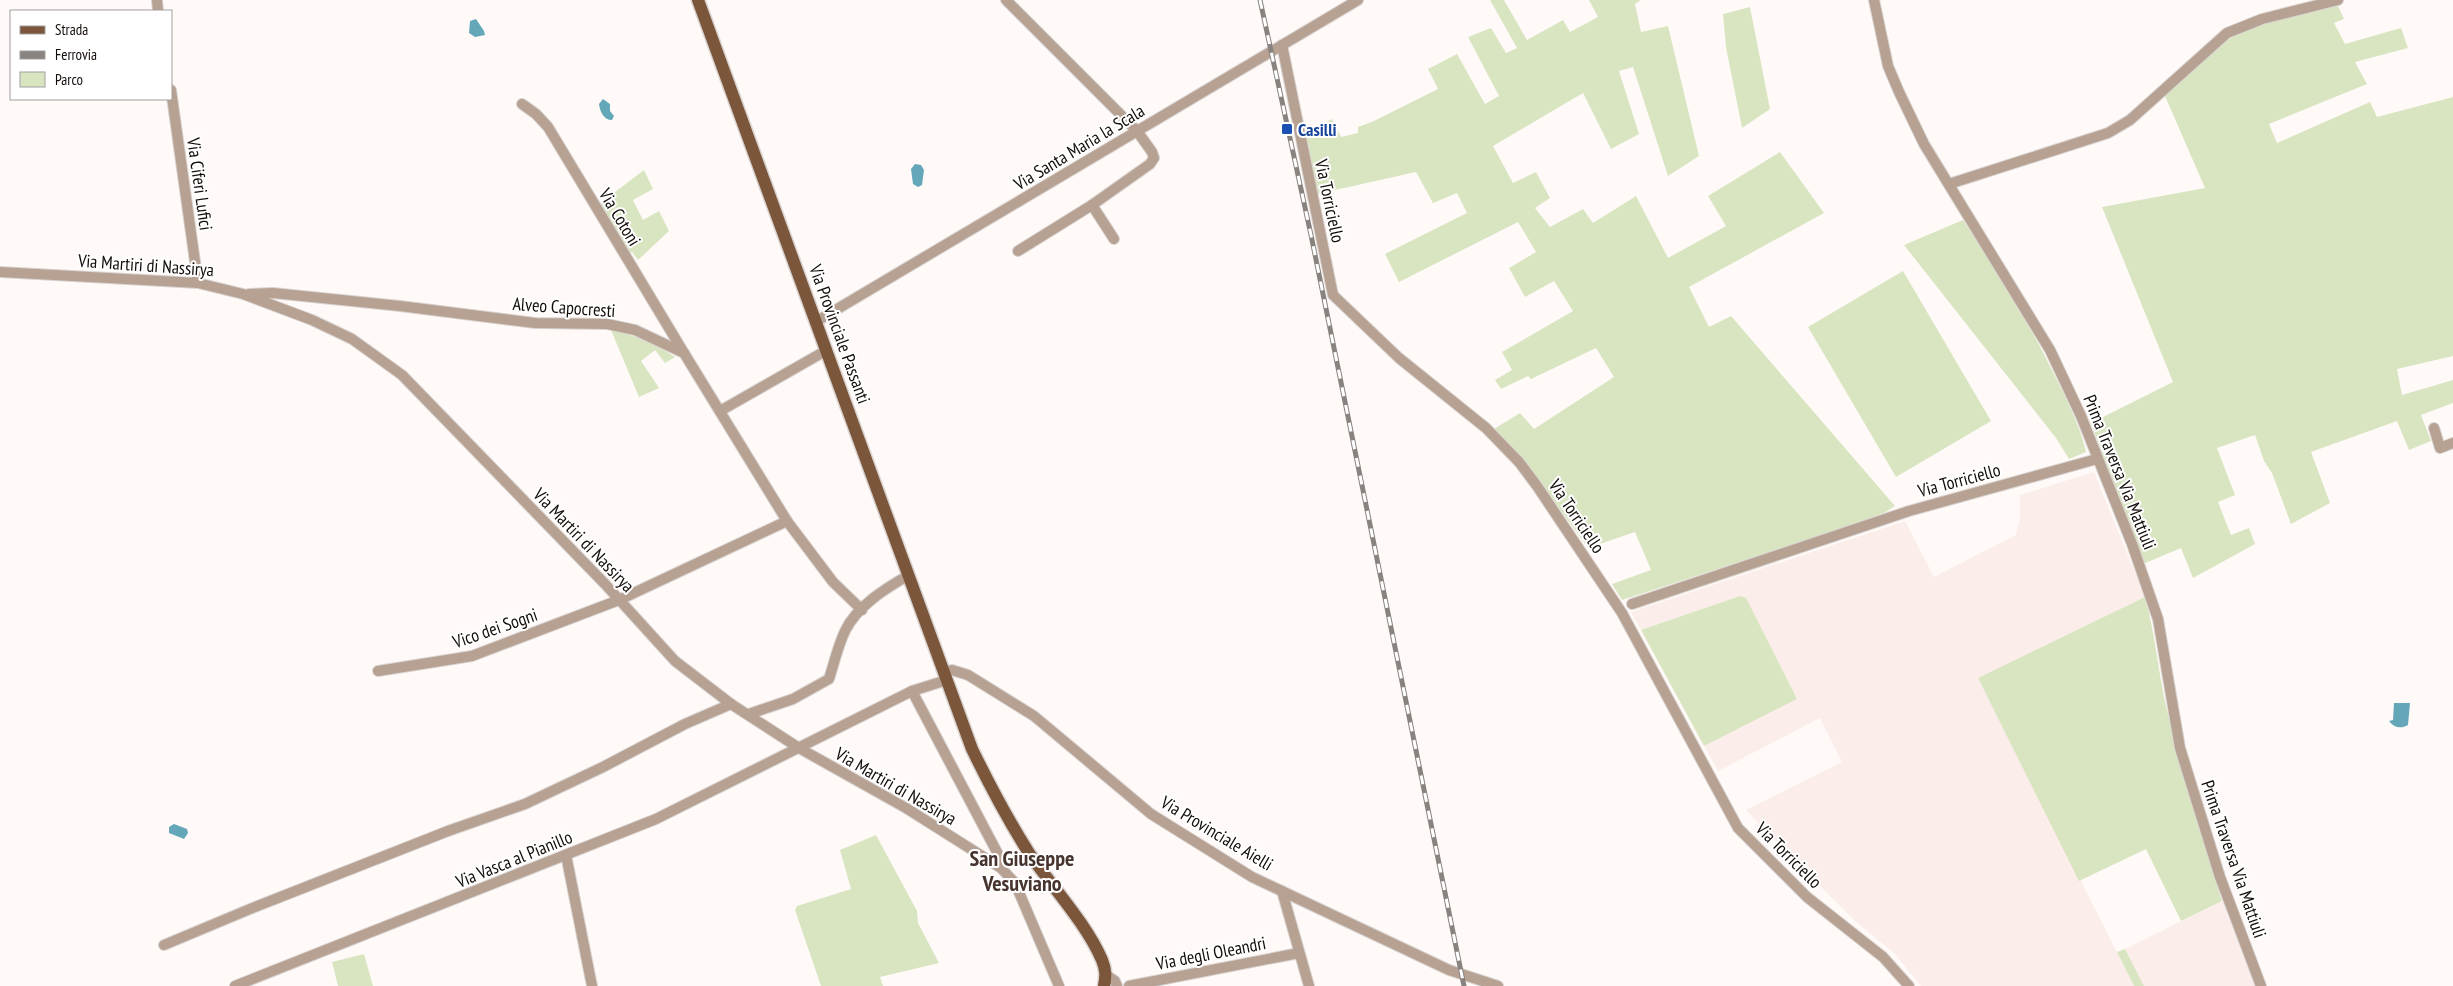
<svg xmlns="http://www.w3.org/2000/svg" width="2453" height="986" viewBox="0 0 2453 986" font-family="'PT Sans Narrow',sans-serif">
<rect width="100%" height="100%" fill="#fffaf8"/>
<g fill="#fbede9">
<polygon points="2094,472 2145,597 1978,678 2134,986 1921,986 1894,953 1855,921 1802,868 1799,870 1793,866 1793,860 1746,810 1842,762 1820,718 1718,771 1704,746 1797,699 1740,596 1641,630 1631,612 1905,521 1934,577 2016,535 2020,518 2020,495"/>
<polygon points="2222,901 2255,986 2144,986 2125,949"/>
</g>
<g fill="#d9e5c1">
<polygon points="1490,0 1504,0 1527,40 1563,20 1570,32 1598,17 1589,0 1641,0 1635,4 1641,32 1668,26 1699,156 1668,176 1633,67 1619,71 1639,134 1611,149 1583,93 1493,146 1513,183 1536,172 1550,198 1535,208 1550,227 1583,209 1593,223 1636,196 1668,258 1726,226 1708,196 1780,152 1824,213 1689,287 1709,327 1731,316 1895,506 1884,513 1844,528 1622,600 1612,584 1651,570 1635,532 1588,548 1546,490 1494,429 1520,413 1534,429 1614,377 1596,348 1531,379 1528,376 1501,389 1495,380 1512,370 1502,352 1573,311 1554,281 1525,297 1509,268 1536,252 1518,222 1399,282 1385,254 1467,213 1457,193 1433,203 1416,172 1317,194 1304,133 1332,119 1341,137 1358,133 1358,127 1374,121 1438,89 1428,69 1457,54 1485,104 1499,96 1468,37 1491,28 1506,53 1517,48"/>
<path d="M 2338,6 L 2344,19 L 2334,23 L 2345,44 L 2401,28 L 2408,48 L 2355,62 L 2367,84 L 2269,124 L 2277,143 L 2370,102 L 2377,117 L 2453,97 L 2453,356 L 2397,369 L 2402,395 L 2453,380 L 2453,403 L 2421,415 L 2431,441 L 2409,450 L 2397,421 L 2311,452 L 2330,503 L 2291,524 L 2272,473 L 2264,461 L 2255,435 L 2217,448 L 2235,495 L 2218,502 L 2231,535 L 2249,528 L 2255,544 L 2193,578 L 2181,548 L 2143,564 L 2091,423 L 2173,382 L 2102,207 L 2205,188 L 2165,96 C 2187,76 2215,44 2242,32 C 2271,18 2307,13 2338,6 Z"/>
<polygon points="1750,7 1770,109 1742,128 1726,47 1723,14"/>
<polygon points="644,170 653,189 633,200 643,220 659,211 669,231 638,260 632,252 628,254 599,208 602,202"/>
<path d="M 1963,220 C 1997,271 2029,323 2056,378 C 2068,402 2080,426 2086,452 L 2069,459 L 2056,438 L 1904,245 Z"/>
<polygon points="1903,271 1991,421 1896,477 1808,327"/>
<path d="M 611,330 C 634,335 655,343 675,357 L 665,363 L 655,350 L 641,361 L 659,388 L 639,397 Z"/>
<polygon points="1740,596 1746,598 1797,699 1704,746 1641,630"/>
<path d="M 2145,597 C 2155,633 2158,670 2166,706 C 2181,772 2202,837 2222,901 L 2181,921 L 2146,849 L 2079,881 L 1978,678 Z"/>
<polygon points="876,835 917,911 918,923 939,963 880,977 883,986 821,986 795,910 797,906 851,889 840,850"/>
<polygon points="2125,949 2144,986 2134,986 2117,952"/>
<polygon points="364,954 373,986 338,986 332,962"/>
</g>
<g fill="#63a7b9">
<polygon points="476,19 484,31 485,35 475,37 469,33 470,21"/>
<path d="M 603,99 L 610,104 L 610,111 L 614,116 L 612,120 C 604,120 600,112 599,104 Z"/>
<polygon points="915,164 921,165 924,170 922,185 918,187 913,184 911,169"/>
<path d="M 2394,703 L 2410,703 L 2408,725 C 2401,729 2394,728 2389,721 L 2393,720 Z"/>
<polygon points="174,824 187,829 188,833 184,839 169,833 169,827"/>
</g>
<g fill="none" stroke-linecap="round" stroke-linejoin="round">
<defs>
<g id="minor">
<polyline points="157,0 158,11"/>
<polyline points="1006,0 1137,131 1152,152 1154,158 1150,164 1092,205 1018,251"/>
<polyline points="1874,0 1888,66 1899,92 1924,144 2050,350 2081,416 2132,544 2158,619 2180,748 2220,877 2261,986"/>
<polyline points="1282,45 1333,295 1399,358 1486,428 1519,462 1537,486 1622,613 1738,828 1807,897 1883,957 1909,986"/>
<polyline points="171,90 198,283"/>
<polyline points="522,104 536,114 548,127 684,353"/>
<polyline points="1949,184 2108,133 2130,120 2227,33 2262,19 2338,0"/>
<polyline points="1092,205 1114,239"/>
<polyline points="0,272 198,283 243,294 312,320 352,339 402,375 605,584 675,661 731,704 799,748 906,808 1001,868 1015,883 1059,986"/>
<polyline points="249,294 273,293 400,306 535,323 607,324 635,330 684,353 787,521 833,582 862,610"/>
<polyline points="817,321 1358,0"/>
<polyline points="720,411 827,350"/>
<polyline points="2434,428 2440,448 2453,443"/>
<polyline points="1632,604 1909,511 2097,459"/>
<polyline points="378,671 472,656 619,600 787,521"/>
<polyline points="944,672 952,670 968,675 1034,716 1151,814 1252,877 1449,970 1498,986"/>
<polyline points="912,691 998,854 1001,868"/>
<path d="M 749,714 L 793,699 L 829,679 C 834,663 838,646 845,631 C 857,606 886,588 909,575"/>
<polyline points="566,855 592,986"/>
<polyline points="1282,891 1309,986"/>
<polyline points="164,945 250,909 448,831 525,804 603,767 685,724 731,704"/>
<polyline points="1106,975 1115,981 1117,986"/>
<polyline points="235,986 656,819 912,691 947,680"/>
<polyline points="1129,986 1299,953"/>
</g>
<path id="major" d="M 698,0 L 972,749 C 989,784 1008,820 1029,853 C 1052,887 1086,923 1102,960 C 1106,970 1106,976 1104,986"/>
</defs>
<use href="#minor" stroke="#d9d4d2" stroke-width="12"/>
<use href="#major" stroke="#d9d4d2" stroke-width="15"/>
<use href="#minor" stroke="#b6a192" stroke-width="10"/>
<use href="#major" stroke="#7b563b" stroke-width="12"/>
<defs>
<polyline id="rail" points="1260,0 1311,235 1464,986"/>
</defs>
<use href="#rail" stroke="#898380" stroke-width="5"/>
<use href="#rail" stroke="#fff" stroke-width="3" stroke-dasharray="9" stroke-linecap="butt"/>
</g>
<rect fill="#1a4fb4" stroke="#fff" stroke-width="2" x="1281" y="123" width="12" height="12" rx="2.5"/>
<g text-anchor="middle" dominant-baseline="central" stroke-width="4" stroke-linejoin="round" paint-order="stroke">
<g font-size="18" font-weight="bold" fill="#164399" stroke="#fff" text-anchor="start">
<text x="1298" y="129">Casilli</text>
</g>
<g font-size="18" fill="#130c09" stroke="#fff">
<text transform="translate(1079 147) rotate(-31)">Via Santa Maria la Scala</text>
<text transform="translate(200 184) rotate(82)">Via Ciferi Lufici</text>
<text transform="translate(1330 201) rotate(78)">Via Torriciello</text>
<text transform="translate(620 217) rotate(59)">Via Cotoni</text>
<text transform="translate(146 265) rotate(4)">Via Martiri di Nassirya</text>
<text transform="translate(564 307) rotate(4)">Alveo Capocresti</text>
<text transform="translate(840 334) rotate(70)">Via Provinciale Passanti</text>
<text transform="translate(2120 472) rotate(68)">Prima Traversa Via Mattiuli</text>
<text transform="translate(1959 480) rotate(-15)">Via Torriciello</text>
<text transform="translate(1577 516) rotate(56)">Via Torriciello</text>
<text transform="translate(584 540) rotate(46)">Via Martiri di Nassirya</text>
<text transform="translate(495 628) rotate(-19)">Vico dei Sogni</text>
<text transform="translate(896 786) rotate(30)">Via Martiri di Nassirya</text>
<text transform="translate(1217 833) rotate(31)">Via Provinciale Aielli</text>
<text transform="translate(1789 855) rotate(45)">Via Torriciello</text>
<text transform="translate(514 859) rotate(-22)">Via Vasca al Pianillo</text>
<text transform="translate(2234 859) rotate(71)">Prima Traversa Via Mattiuli</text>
<text transform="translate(1211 953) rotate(-11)">Via degli Oleandri</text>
</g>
<g font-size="22" font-weight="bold" fill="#47342e" stroke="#fff">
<text x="1022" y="858">San Giuseppe<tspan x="1022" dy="25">Vesuviano</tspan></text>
</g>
</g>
<rect x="10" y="10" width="162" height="90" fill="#ffffff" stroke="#a19e9d"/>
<rect x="20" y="26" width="25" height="8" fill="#7b563b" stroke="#a19e9d"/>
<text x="55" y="35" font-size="15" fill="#130c09">Strada</text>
<rect x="20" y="51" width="25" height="8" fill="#898380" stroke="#a19e9d"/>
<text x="55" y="60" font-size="15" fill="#130c09">Ferrovia</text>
<rect x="20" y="72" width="25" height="15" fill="#d9e5c1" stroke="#a19e9d"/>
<text x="55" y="85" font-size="15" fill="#130c09">Parco</text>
</svg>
